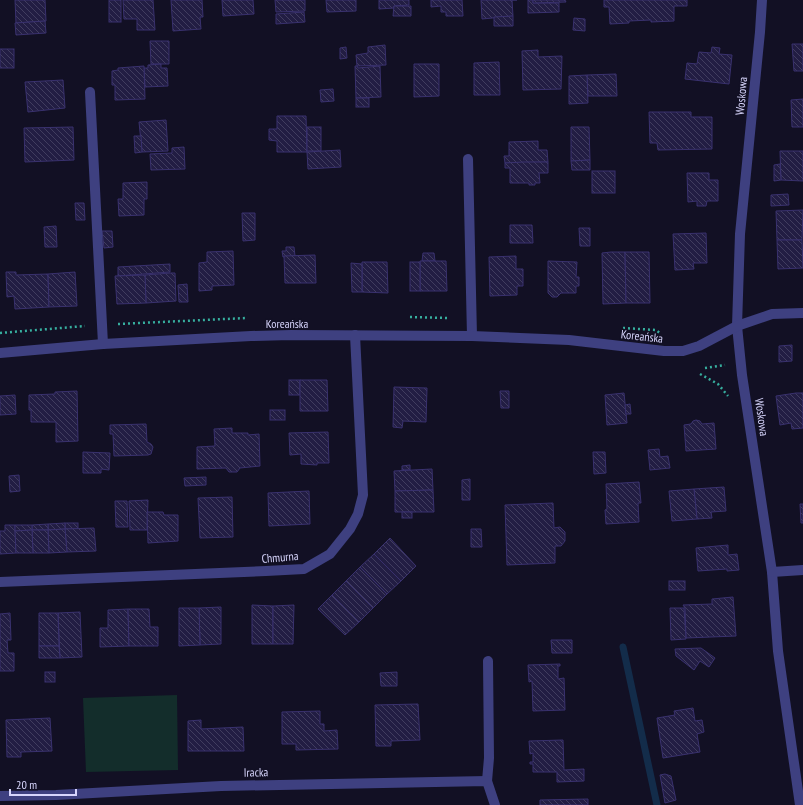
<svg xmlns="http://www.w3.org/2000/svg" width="803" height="805" viewBox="0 0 803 805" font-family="'PT Sans Narrow',sans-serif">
<defs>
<pattern id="building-back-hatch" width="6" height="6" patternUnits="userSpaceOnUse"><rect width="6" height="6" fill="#221d43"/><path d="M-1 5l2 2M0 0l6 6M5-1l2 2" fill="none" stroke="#413d5f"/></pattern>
</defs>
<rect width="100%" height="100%" fill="#121024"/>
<polygon fill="#132d2b" points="177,695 178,770 86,772 83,698"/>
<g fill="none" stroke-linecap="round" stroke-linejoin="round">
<polyline stroke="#132c4a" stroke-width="7" points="623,647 657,805"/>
</g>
<g fill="url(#building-back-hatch)" stroke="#39316e">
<polygon points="15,0 45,0 46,21 16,23"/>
<rect x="109" y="0" width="12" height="22"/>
<polygon points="123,0 153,0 155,30 137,30 137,19 124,19"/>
<polygon points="171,0 202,0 203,17 200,17 201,29 173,31"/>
<polygon points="222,0 253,0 254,14 223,16"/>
<polygon points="275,0 305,0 305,11 276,12"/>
<polygon points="326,0 356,0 356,11 327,12"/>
<polygon points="379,0 409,0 409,5 394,6 394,8 379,9"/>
<polygon points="431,0 462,0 463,16 446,16 446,12 441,12 441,6 431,7"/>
<polygon points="481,0 517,0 512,0 513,16 482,19"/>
<polygon points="528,0 533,0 533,3 559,3 559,12 528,13"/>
<polygon points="533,0 565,0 566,2 533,3"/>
<polygon points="604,0 687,0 687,6 674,6 674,21 651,22 651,20 629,21 629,23 610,24 609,7 604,7"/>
<polygon points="394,6 411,6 411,16 393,16"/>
<polygon points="304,12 305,22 276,24 276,14"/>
<polygon points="513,16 513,26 494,26 494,17"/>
<polygon points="574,18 585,19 585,31 573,30"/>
<polygon points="45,21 46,33 16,35 15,23"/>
<polygon points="150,41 169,41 169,64 151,64"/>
<polygon points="792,44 803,44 803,71 794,71"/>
<polygon points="385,45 386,65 357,66 356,55 368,53 368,47"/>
<polygon points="346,47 347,58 340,59 340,48"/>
<polygon points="712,47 720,48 719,54 732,55 729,84 685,79 687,63 697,64 699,52 711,53"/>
<rect x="0" y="49" width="14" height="19"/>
<polygon points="538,50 538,57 562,56 561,89 523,90 522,51"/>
<polygon points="499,62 500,95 474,95 474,63"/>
<polygon points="161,64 161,68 167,68 168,86 145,87 144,68 148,68 148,65"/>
<polygon points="414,64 439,64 439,96 414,97"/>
<polygon points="144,66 145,99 115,100 115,85 112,85 112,71 118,70 118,68"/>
<polygon points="355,66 357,66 358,68 380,66 381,97 356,98"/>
<polygon points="616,74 617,96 588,96 587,75"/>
<polygon points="587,75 588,103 569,104 569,76"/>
<polygon points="63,80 65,108 28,112 25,82"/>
<polygon points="333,89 334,101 321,102 320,90"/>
<rect x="356" y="98" width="13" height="9"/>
<polygon points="803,99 803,127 792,127 791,100"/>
<polygon points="649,112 691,112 691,117 712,117 712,149 658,150 657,143 650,143"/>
<polygon points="277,116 306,116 307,152 277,152 277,141 269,140 269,129 277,129"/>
<polygon points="166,120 168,151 142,152 139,122"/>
<polygon points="73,127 74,160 25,162 24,128"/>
<rect x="307" y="127" width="14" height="24"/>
<polygon points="571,127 589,127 590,160 571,161"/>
<polygon points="134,136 141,136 142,152 135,153"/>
<polygon points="538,141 538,150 547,150 548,162 505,163 504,156 509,156 509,142"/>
<polygon points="184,147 185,169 151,170 150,154 172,153 172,148"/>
<polygon points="340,150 341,167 308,169 307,152"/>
<polygon points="780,151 803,151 803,181 781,180"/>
<polygon points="590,160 590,170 572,170 571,161"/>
<polygon points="523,162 548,162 548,173 539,173 540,183 535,183 535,185 529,185 529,183 510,183 510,168 505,168 505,163"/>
<polygon points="780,164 781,180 774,181 774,165"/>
<rect x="592" y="171" width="23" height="22"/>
<polygon points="687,173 709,173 709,180 718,180 718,201 707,201 706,206 697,206 697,201 688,202"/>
<polygon points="147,182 147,199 144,199 144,215 119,216 118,199 123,199 123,183"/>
<polygon points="788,194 789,205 771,206 771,195"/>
<polygon points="75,203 84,203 85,220 76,220"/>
<polygon points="803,210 802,240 777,240 776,211"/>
<polygon points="242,213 255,213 255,240 243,241"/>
<polygon points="510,225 532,225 533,243 510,243"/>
<polygon points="56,226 57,247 45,247 44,227"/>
<polygon points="579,228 590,228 590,246 580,246"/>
<polygon points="102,231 112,231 113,247 104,248"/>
<polygon points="706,233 707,263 693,263 694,269 675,270 673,234"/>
<polygon points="777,240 802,240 803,268 778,269"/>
<polygon points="286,247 294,247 295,256 283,257 282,251 286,251"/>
<polygon points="233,251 234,285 212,286 212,290 199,291 199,263 207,262 207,252"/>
<polygon points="611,252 625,252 626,303 603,304 602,253"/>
<polygon points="625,252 649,252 650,303 626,303"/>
<polygon points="423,253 434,253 435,261 422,261"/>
<polygon points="315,255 316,283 285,283 284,256"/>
<polygon points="516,256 516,269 523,269 523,286 517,286 517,295 490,296 489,257"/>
<polygon points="420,261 446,261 447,291 420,291"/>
<polygon points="548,261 577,262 576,277 579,277 579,286 576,286 576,293 561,293 557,297 552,297 548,293"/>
<polygon points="362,262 387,262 388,293 362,292"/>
<rect x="410" y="262" width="10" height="29"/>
<polygon points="351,263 362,264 362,292 352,292"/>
<polygon points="170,264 170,272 118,276 118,267"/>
<polygon points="6,272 16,272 16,275 48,274 49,307 15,309 14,296 7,297"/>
<polygon points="75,272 77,306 49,307 48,274"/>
<polygon points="170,273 175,273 176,301 146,303 145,275"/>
<polygon points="145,275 146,303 117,304 115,276"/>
<polygon points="187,284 188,302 179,302 178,285"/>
<polygon points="792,345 792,361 779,362 779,346"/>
<rect x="289" y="380" width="11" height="15"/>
<polygon points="300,380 327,380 328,411 300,411"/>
<polygon points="394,387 427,388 426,422 403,421 402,428 393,427"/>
<polygon points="77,391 78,441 56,442 56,422 31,422 31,410 29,410 29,395 55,394 55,392"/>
<polygon points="500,391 509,391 509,408 501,408"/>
<polygon points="624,393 627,423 607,425 605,395"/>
<polygon points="796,393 803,393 803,428 792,429 791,423 780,425 776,396"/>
<polygon points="15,395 16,414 0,415 0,396"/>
<polygon points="630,404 631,414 626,414 625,405"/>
<rect x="270" y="410" width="15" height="10"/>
<polygon points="696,420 700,421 702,424 714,423 716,449 686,451 684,425 691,424 693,421"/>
<polygon points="146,424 147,442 151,444 153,447 151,454 148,455 114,456 113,434 110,434 110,425"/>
<polygon points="232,428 232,433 248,433 248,435 259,434 260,466 240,468 237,472 229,472 226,468 197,469 197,447 215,446 214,429"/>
<polygon points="328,432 329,463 317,463 317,465 301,464 301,454 290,455 289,433"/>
<polygon points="659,449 660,457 668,456 670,468 650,470 648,450"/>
<polygon points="83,452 110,453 109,470 101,469 101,473 83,473"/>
<polygon points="593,452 605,452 606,473 594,474"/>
<polygon points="410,465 410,470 402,470 402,466"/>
<polygon points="432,469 433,490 395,491 394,471"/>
<polygon points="19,475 20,491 10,492 9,476"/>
<polygon points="206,477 206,485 185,486 184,478"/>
<polygon points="470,479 470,500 462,500 462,480"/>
<polygon points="639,482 641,503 638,503 639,522 606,524 605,510 607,509 606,484"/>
<polygon points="724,487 726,511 711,512 712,518 697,519 694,489"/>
<polygon points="694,489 697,519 672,521 669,491"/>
<polygon points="433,490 434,512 395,512 395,491"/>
<polygon points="309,491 310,524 269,526 268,493"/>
<polygon points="232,497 233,537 200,538 198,498"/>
<polygon points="148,500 147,530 130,530 129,501"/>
<polygon points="115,501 127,501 128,527 116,527"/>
<polygon points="553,503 554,528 560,527 565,532 565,541 561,546 555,546 555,563 507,565 505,505"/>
<polygon points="800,504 803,504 803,523 801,523"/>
<polygon points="147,512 163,512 164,515 178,515 178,541 148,543"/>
<rect x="402" y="512" width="10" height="6"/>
<rect x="65" y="523" width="13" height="6"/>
<polygon points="65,523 65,529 48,530 48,524"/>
<polygon points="48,524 48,530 32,530 32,525"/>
<polygon points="5,525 15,525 16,553 0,554 0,531 5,531"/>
<polygon points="15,525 32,525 32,530 15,531"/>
<polygon points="94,528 96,551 67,552 65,529"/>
<polygon points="65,529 67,552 49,553 48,530"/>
<polygon points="471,529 481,529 482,547 471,547"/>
<polygon points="32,530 48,530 49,553 33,553"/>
<polygon points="32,530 33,553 16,553 15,531"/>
<polygon points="390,538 416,566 401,581 374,554"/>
<polygon points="728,545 728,555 737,554 739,570 727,571 727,569 698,571 696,548"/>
<polygon points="374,554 401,581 387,594 360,567"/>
<polygon points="360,567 387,594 373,608 346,581"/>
<polygon points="346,581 373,608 359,622 332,595"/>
<rect x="669" y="581" width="16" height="9"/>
<polygon points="332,595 359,622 345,635 318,609"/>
<polygon points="733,597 736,636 686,638 685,608 683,605 712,604 712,599"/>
<polygon points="252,605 273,606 273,644 252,644"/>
<polygon points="294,605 293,644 273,644 273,606"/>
<polygon points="221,607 221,644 200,645 199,608"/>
<polygon points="179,608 199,608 200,645 179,646"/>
<polygon points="670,608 684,608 686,639 671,640"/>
<polygon points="128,609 129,646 100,647 100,628 108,628 108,610"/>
<polygon points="128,609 149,609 150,627 158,627 158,646 129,646"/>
<polygon points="80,612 82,657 60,658 58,613"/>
<polygon points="10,613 11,640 7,640 8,653 14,653 14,671 0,671 0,614"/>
<polygon points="39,613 58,613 59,646 39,646"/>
<polygon points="551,640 572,640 572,653 552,653"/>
<polygon points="39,646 59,646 60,658 39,658"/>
<polygon points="701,648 715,658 709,667 700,661 694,670 676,656 675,649"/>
<polygon points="560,664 560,666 558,666 558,679 564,678 565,710 533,711 532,681 529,682 528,665"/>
<rect x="45" y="672" width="10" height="10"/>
<polygon points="397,672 397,686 381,686 380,673"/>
<polygon points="418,704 420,740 391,741 391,746 376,746 375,705"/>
<polygon points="693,708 695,721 702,720 704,732 697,734 700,752 663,758 657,718 675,715 674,711"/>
<polygon points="320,711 320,724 324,724 324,731 337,730 338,749 296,750 296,744 282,744 282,712"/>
<polygon points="50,718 52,751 21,752 21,757 7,757 6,720"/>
<polygon points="201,720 201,729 243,727 244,751 188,751 188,721"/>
<polygon points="563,740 564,770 584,769 584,781 557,782 557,772 533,772 533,764 530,764 530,762 533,762 533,753 530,754 529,741"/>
<polygon points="665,774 671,776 676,800 665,803 660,775"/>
<polygon points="588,799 588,805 540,805 540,800"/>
</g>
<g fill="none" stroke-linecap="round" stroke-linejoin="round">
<g stroke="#37af9f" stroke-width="2.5" stroke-dasharray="2 3" stroke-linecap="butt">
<polyline points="410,317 449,318"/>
<polyline points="118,324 247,318"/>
<polyline points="623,328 656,330 661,334"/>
<polyline points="0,333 85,326"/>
<polyline points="705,368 725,365"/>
<polyline points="700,374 718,384 728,396"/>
</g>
<g stroke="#3e4080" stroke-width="10">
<polyline points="762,0 760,32 740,234 737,326 742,375 772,572 778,651 800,805"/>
<polyline points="90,92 103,344"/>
<polyline points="468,159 472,336"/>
<polyline points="0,353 103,344 251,336 291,335 472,336 569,340 664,351 683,351 699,346 737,326 772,314 803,313"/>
<polyline points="772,572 803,570"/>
<polyline points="0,582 266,571 304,569 330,554 350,529 358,514 363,495 355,335"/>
<polyline points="487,781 489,758 488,661"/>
<polyline points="0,796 56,795 221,786 487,781 495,805"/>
</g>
</g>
<g text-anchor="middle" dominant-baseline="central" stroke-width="3" stroke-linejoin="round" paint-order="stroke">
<g font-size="12" fill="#d7d5fc" stroke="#121024">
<text transform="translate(741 96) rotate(-85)">Woskowa</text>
<text x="287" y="323">Koreańska</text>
<text transform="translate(642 336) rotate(6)">Koreańska</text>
<text transform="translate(762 417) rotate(82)">Woskowa</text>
<text transform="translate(280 557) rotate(-5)">Chmurna</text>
<text transform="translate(256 772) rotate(-1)">Iracka</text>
</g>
</g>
<path d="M10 789v6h66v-6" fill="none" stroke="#d7d5fc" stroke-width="2"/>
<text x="16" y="789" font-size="12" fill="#d7d5fc" stroke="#121024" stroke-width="3" paint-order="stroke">20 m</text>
</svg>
